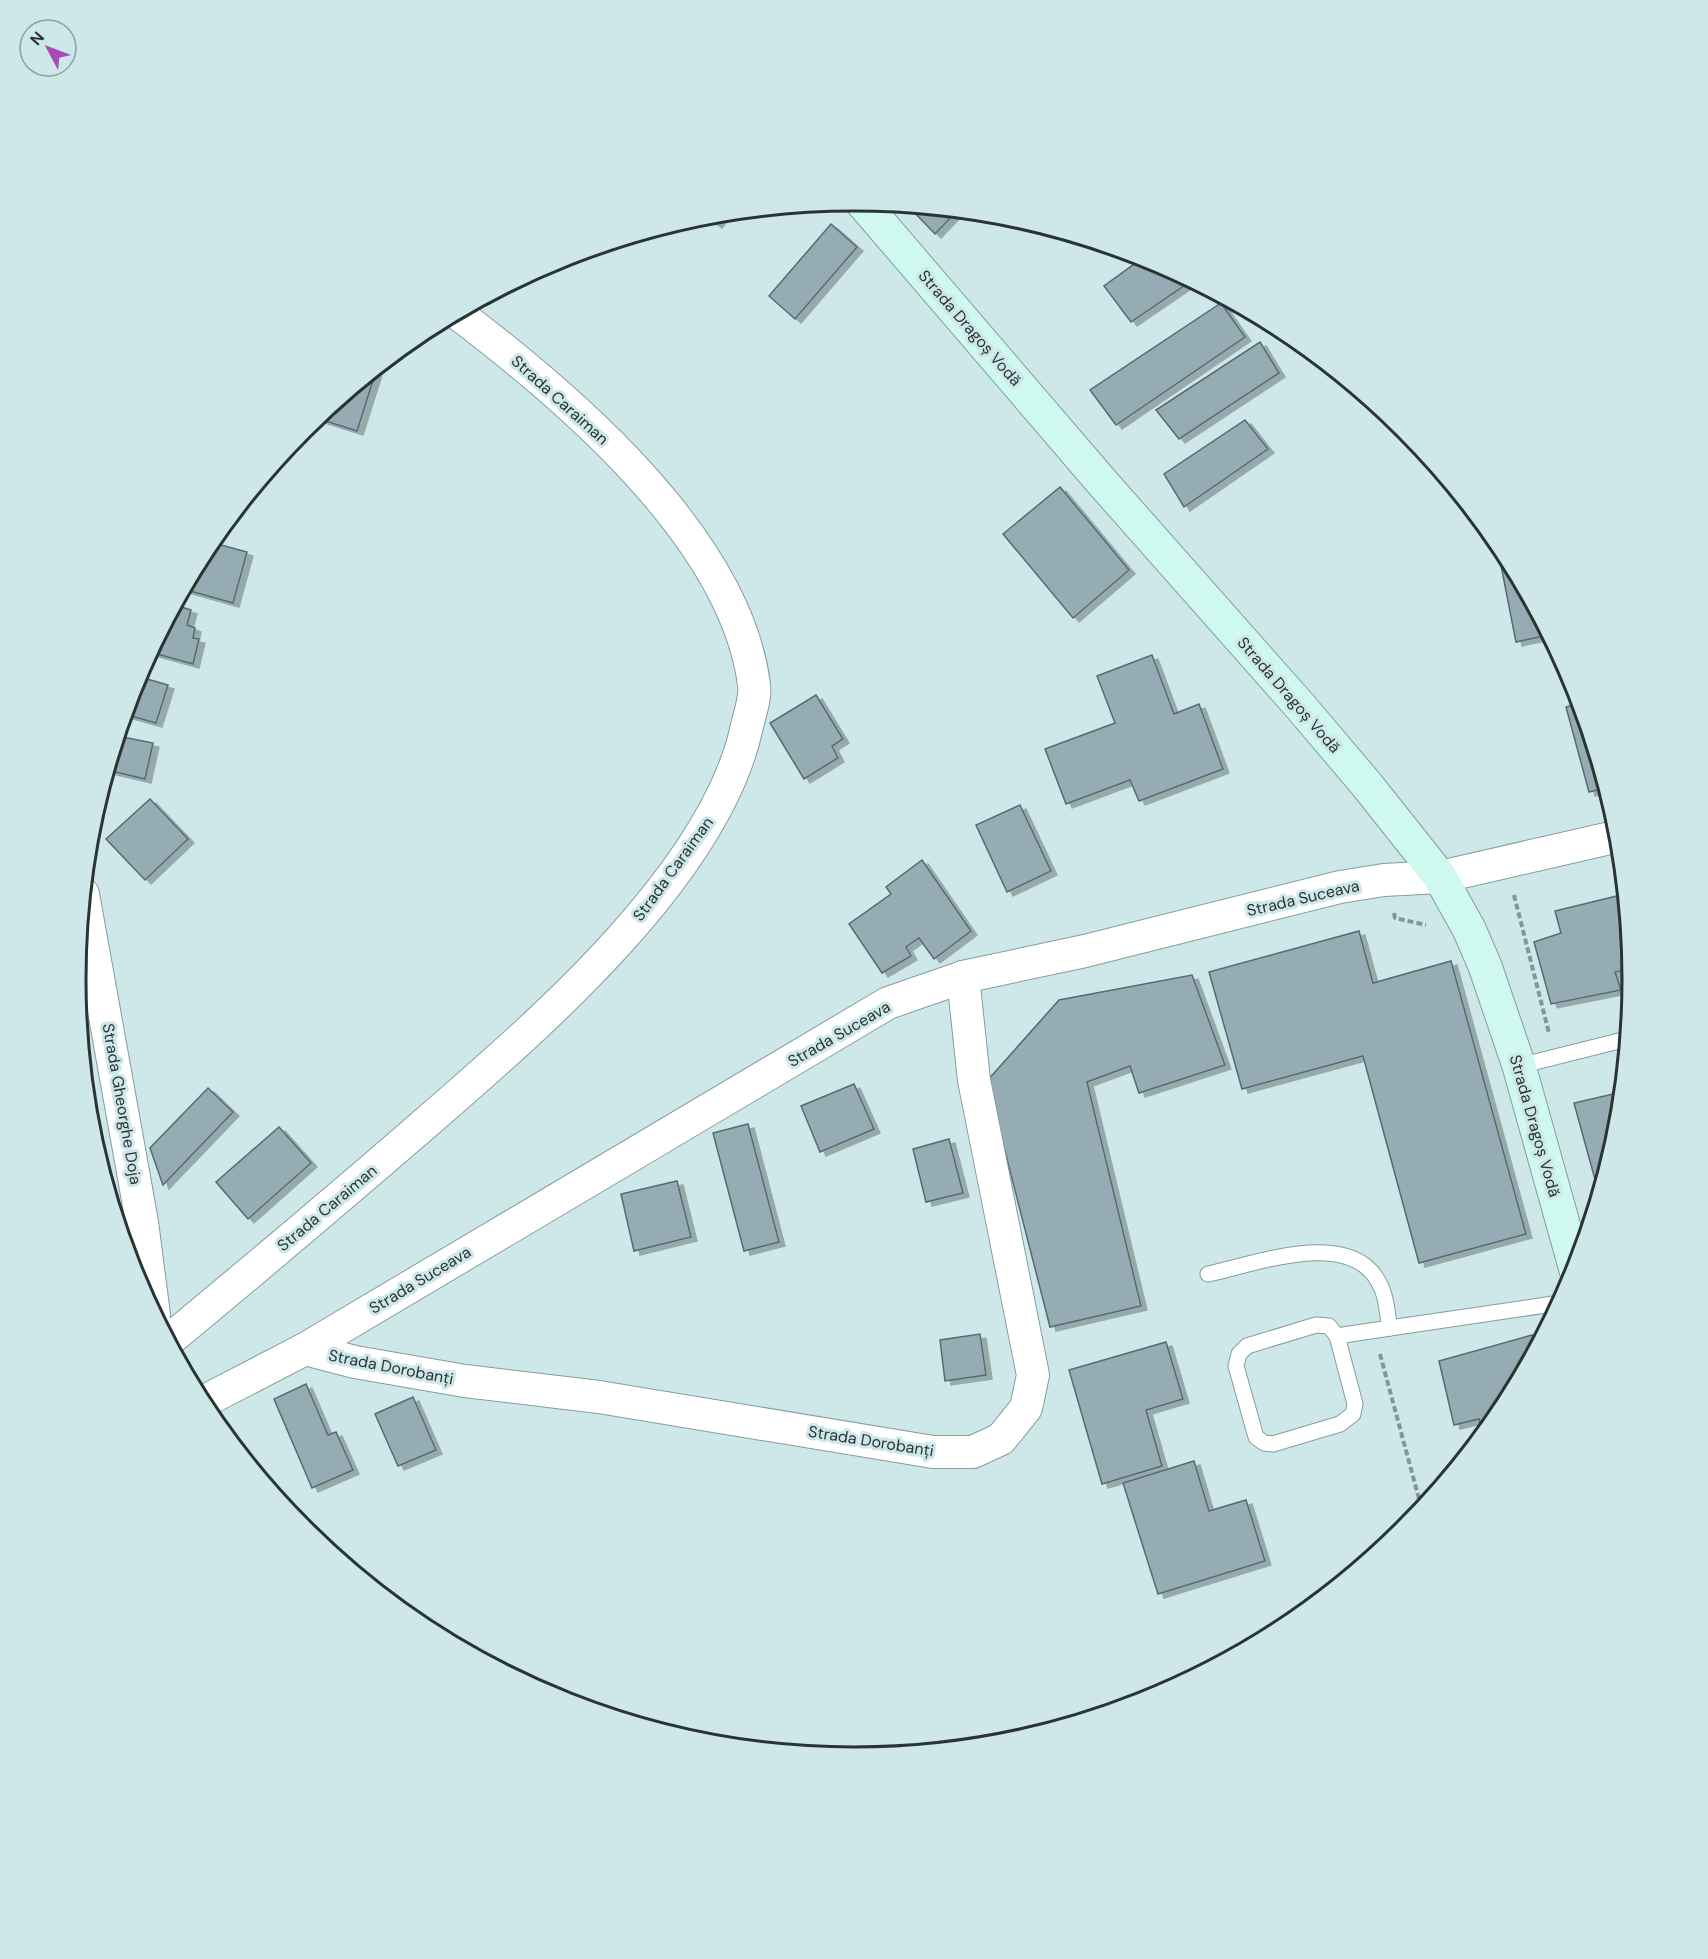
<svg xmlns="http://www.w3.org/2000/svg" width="1708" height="1959" viewBox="0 0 1708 1959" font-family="'DM Sans',sans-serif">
<defs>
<filter id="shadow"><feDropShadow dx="6" dy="4" stdDeviation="0" flood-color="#0004"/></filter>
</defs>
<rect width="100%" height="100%" fill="#cee8e9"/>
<g fill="#96acb5" stroke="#566a72" stroke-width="1.5" filter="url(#shadow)">
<polygon points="918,207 957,211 935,234 913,211"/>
<polygon points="724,213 716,224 703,215"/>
<polygon points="831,224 857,247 795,319 769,296"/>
<polygon points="1144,257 1191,281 1131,322 1104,286"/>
<polygon points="1221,303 1245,337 1116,425 1090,390"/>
<polygon points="1260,342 1279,373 1179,439 1156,410"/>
<polygon points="377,368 357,431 316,418"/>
<polygon points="1245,420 1268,449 1184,507 1164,474"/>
<polygon points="1060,487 1129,570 1073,618 1003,534"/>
<polygon points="210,542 247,552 233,603 183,589"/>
<polygon points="1503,549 1549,635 1516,642 1498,550"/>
<polygon points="175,605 191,610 187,625 195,628 193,638 199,639 193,664 150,652"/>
<polygon points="1152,655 1174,714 1199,704 1223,769 1139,801 1130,780 1066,804 1045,749 1115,723 1097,676"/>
<polygon points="137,676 168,685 156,723 124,714"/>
<polygon points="816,695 843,739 832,746 838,758 804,779 770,723"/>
<polygon points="1580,703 1606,788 1589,792 1566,707"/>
<polygon points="118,736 153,743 145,779 107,770"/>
<polygon points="150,799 188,839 145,880 106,839"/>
<polygon points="1020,805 1051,871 1007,892 976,825"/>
<polygon points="922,860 971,931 934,959 919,938 906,947 911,956 882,973 849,924 891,894 886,887"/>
<polygon points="1625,894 1632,969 1615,972 1621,990 1551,1004 1534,942 1561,933 1555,911"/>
<polygon points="1359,931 1373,983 1451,961 1526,1234 1419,1263 1363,1056 1242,1089 1209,972"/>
<polygon points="1192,975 1225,1065 1139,1093 1130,1066 1087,1082 1141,1306 1050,1327 987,1081 1059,1000"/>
<polygon points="854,1084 874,1129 820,1152 801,1106"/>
<polygon points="208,1088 233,1112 163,1185 150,1148"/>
<polygon points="1622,1092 1618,1132 1599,1194 1574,1103"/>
<polygon points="748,1124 779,1242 744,1251 713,1133"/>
<polygon points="279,1127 311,1163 248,1219 216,1182"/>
<polygon points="949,1139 963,1193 926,1202 913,1149"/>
<polygon points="677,1181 691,1237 634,1251 621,1194"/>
<polygon points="980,1334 986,1375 945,1381 940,1340"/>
<polygon points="1532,1335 1536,1349 1502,1413 1483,1436 1479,1419 1454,1425 1439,1361"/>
<polygon points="1166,1342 1183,1399 1146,1410 1162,1466 1102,1484 1069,1370"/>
<polygon points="306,1384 328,1435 336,1432 353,1470 312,1488 274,1399"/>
<polygon points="413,1397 436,1450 398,1466 375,1414"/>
<polygon points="1194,1461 1209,1511 1246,1500 1265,1561 1158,1594 1123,1483"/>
</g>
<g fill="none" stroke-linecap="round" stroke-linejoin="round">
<defs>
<g id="service">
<polyline points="1519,1066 1627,1039"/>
<path d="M 1208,1274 C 1256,1264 1355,1225 1381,1287 C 1387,1298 1387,1315 1390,1328 L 1560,1303"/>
<polyline points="1337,1336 1329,1326 1316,1325 1247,1346 1239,1354 1236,1366 1256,1437 1264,1443 1273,1444 1340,1424 1353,1414 1355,1404 1337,1336 1390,1328"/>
</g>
<g id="minor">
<polyline points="83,894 142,1222 154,1315"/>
<path d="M 168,1341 C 250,1273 332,1204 413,1134 C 527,1035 715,878 747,726 C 750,713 756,697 754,685 C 736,539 568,397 457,313"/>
<polyline points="305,1349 355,1362 465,1381 599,1397 933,1452 973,1452 1001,1439 1026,1408 1033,1375 974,1080 963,977"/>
<polyline points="201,1403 305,1349 888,1003 963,977 1085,951 1340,887 1384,880 1440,877 1619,836"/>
</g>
<polyline id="secondary" points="861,201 1101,481 1300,706 1367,785 1440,877 1469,929 1485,966 1519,1066 1576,1270"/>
</defs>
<use href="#service" stroke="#859d9e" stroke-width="17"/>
<use href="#minor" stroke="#859d9e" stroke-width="34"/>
<use href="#secondary" stroke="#859d9e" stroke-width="35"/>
<g stroke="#839596" stroke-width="4" stroke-dasharray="6 3" stroke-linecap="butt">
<polyline points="1514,895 1549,1033"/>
<polyline points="1394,913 1395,918 1426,925"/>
<polyline points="1380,1354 1422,1510"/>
<polyline points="1370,1559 1378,1552"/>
</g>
<use href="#service" stroke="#fff" stroke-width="15"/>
<use href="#minor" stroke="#fff" stroke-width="32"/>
<use href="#secondary" stroke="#cff8ee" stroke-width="33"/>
</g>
<g text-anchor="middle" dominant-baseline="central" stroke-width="6" stroke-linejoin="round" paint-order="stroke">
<g font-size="16" fill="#2a3435" stroke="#cee8e9">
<text transform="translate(970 328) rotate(49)">Strada Dragoș Vodă</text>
<text transform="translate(560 400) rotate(42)">Strada Caraiman</text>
<text transform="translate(1289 695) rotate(49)">Strada Dragoș Vodă</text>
<text transform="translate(673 869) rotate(-54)">Strada Caraiman</text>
<text transform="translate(1303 898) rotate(-13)">Strada Suceava</text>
<text transform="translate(839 1034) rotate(-30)">Strada Suceava</text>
<text transform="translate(122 1104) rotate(80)">Strada Gheorghe Doja</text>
<text transform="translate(1535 1126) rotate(74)">Strada Dragoș Vodă</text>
<text transform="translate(327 1208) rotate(-40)">Strada Caraiman</text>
<text transform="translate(420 1280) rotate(-31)">Strada Suceava</text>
<text transform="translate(391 1367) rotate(11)">Strada Dorobanți</text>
<text transform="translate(871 1441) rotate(9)">Strada Dorobanți</text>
</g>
</g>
<path d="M0 0H1708V1959H0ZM86 979a768 768 0 1 1 1536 0a768 768 0 1 1-1536 0Z" fill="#cee8e9" fill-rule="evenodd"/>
<path fill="none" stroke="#2a3435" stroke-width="3" d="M86 979a768 768 0 1 1 1536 0a768 768 0 1 1-1536 0Z"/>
<g transform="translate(48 48) rotate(311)"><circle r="28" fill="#cee8e9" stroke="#8ca0a1" stroke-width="1.5"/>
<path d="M0-4.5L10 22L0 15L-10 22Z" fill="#a64bb7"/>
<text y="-9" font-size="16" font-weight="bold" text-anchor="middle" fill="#2a3435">N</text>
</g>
</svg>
